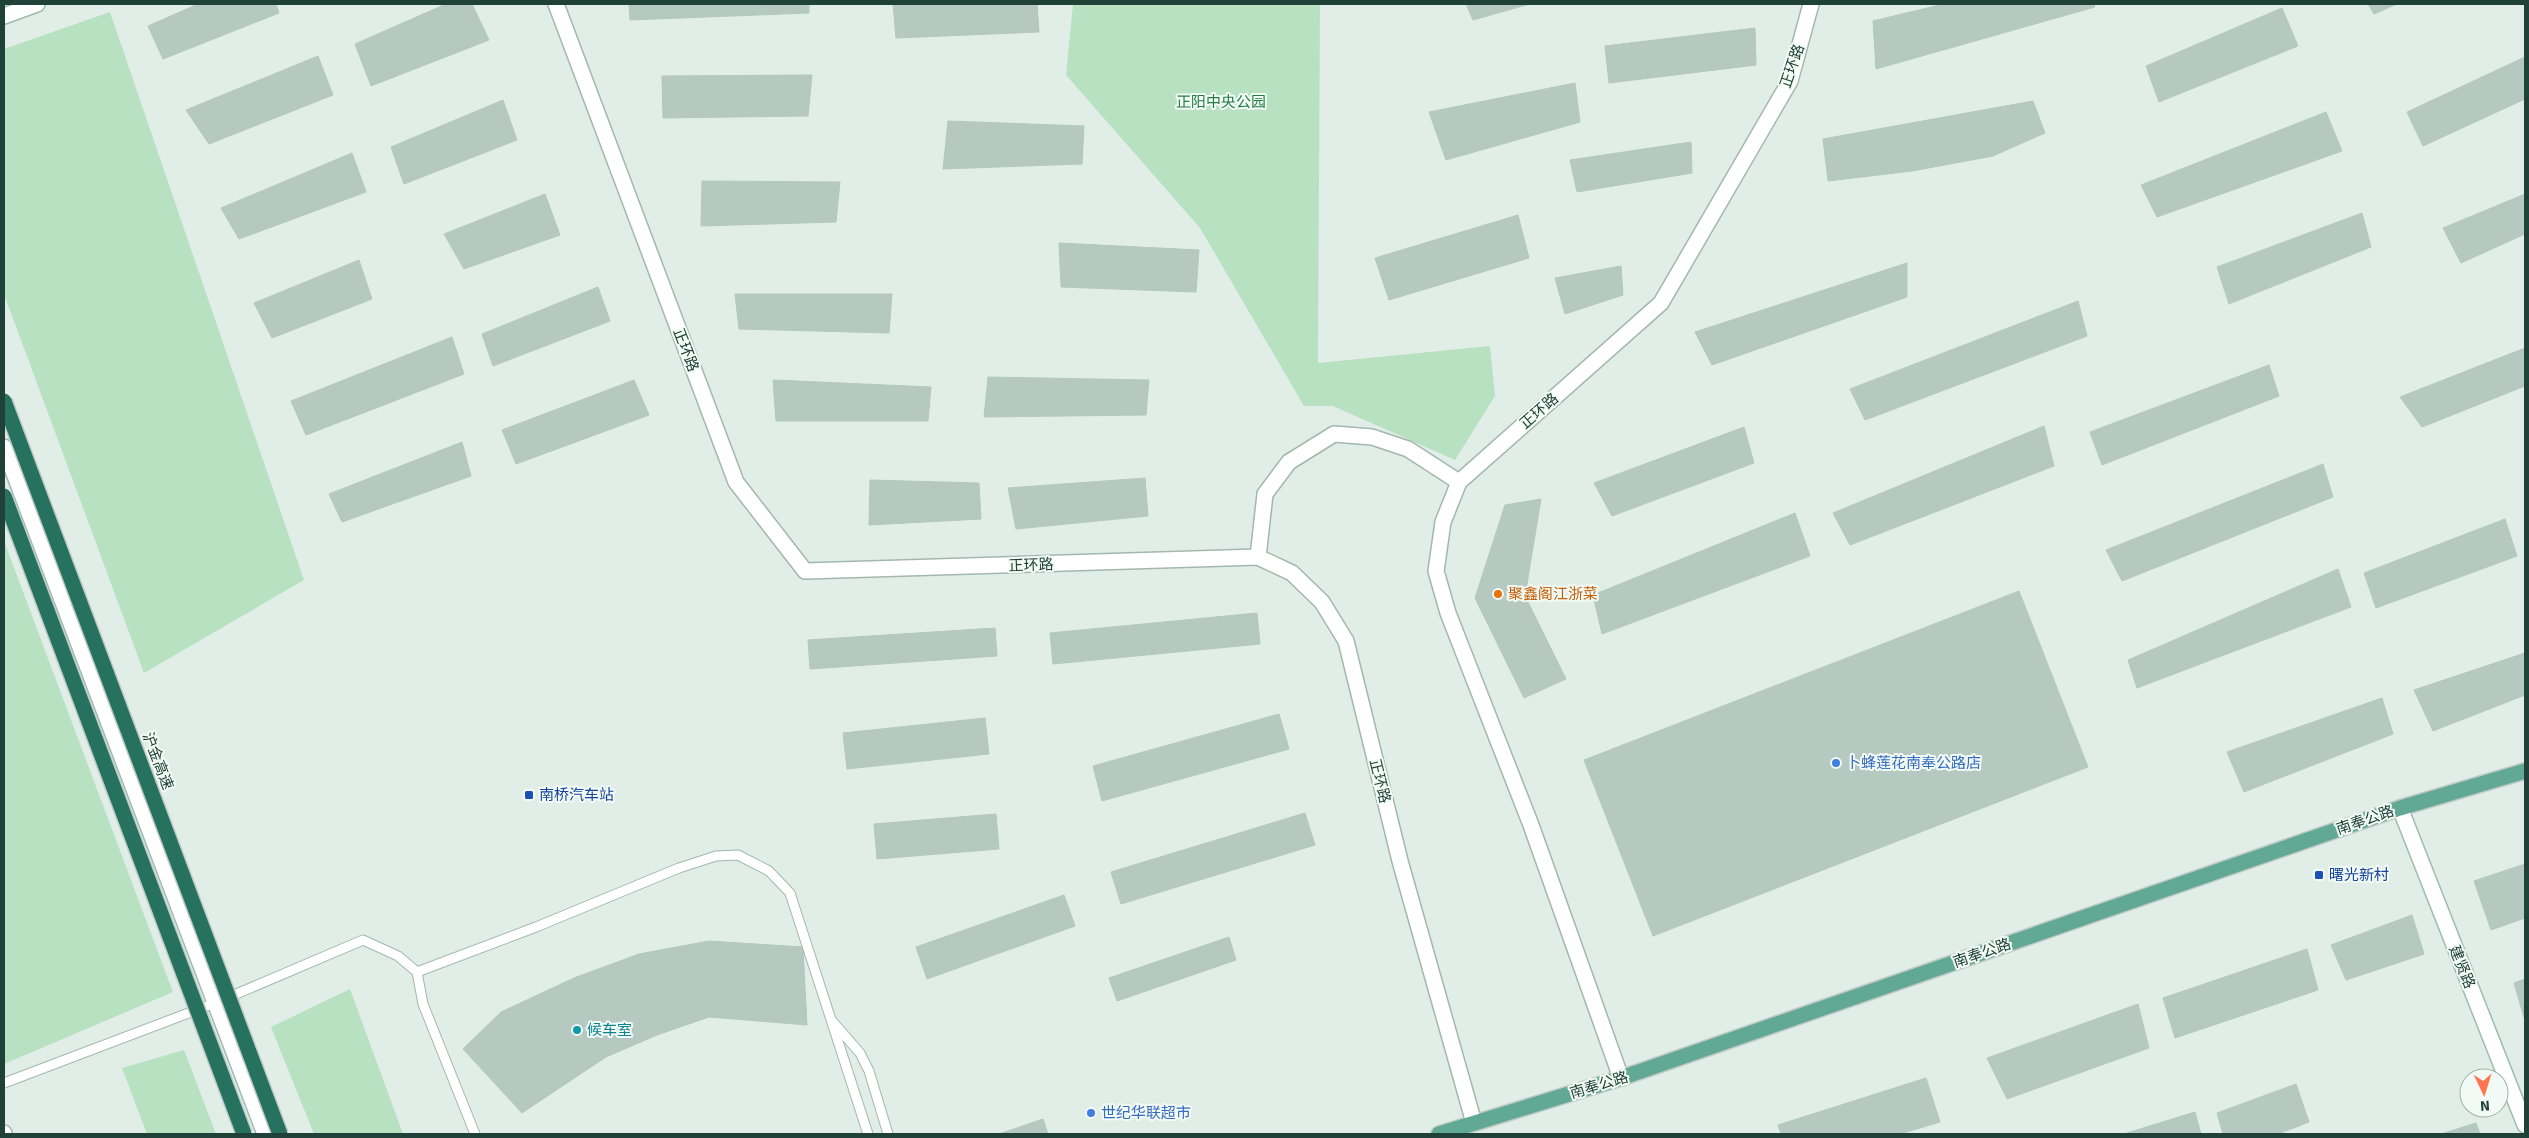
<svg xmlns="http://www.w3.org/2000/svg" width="2529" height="1138" viewBox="0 0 2529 1138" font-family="Signika,'Noto Sans SC',sans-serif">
<rect width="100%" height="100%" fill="#e1eee8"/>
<g fill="#b8e1c2">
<polygon points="1073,4 1320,4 1318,363 1490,346 1495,396 1455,460 1333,406 1304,406 1200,228 1066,75"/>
<polygon points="110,12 304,580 144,673 4,294 4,49"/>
<polygon points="4,541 173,992 4,1064"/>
<polygon points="350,989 403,1134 314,1134 271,1027"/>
<polygon points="184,1050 216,1134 147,1134 122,1068"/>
</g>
<g fill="#b6c9c1" stroke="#b3c8bf">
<polygon points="198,4 276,4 279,13 163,59 148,26"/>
<polygon points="446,4 472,4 489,40 371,86 355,44"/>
<polygon points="629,4 809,4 809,13 630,20"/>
<polygon points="893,4 1037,4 1039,32 896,38"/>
<polygon points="1466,4 1530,4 1473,20"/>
<polygon points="1944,4 2094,4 2095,7 1876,69 1873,21"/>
<polygon points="2368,4 2397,4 2374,14"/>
<polygon points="2282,8 2298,46 2159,102 2146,66"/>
<polygon points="1755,28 1756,65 1609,83 1605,46"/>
<polygon points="318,56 333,95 209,144 186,110"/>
<polygon points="2525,57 2525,99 2423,146 2407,112"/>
<polygon points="812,75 808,116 663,118 662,76"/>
<polygon points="1575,83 1580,122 1446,160 1429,112"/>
<polygon points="503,100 517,140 404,184 391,147"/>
<polygon points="2033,101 2045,133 1993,156 1912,171 1828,181 1823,139"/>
<polygon points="2326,112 2342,151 2157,217 2141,185"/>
<polygon points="948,121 1084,126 1082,164 943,169"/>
<polygon points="1691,142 1692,173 1577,192 1570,160"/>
<polygon points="352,153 366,192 239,239 221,208"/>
<polygon points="702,181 840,182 836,222 701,226"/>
<polygon points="545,194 560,235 464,269 444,234"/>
<polygon points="2525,194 2525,234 2461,263 2443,228"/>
<polygon points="2362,213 2371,247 2229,304 2217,267"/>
<polygon points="1518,215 1529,258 1389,300 1375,258"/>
<polygon points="1059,243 1199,250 1196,292 1061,287"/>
<polygon points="359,260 372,299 272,338 254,303"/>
<polygon points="1907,263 1907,297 1712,365 1695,332"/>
<polygon points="1621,266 1623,295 1565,314 1555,278"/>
<polygon points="598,287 610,321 493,366 482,334"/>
<polygon points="735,294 892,294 889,333 739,329"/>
<polygon points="2078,301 2087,336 1865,420 1850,389"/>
<polygon points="452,337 464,374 306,435 291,401"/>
<polygon points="2525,348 2525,386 2422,427 2400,397"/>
<polygon points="2269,365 2279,396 2102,465 2090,432"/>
<polygon points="988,377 1149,380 1146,415 984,417"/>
<polygon points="634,380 649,415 516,464 502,430"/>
<polygon points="773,380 931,387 928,421 776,421"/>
<polygon points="2044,426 2054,466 1850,545 1833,513"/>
<polygon points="1744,427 1754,463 1612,516 1594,483"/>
<polygon points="462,442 471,476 342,522 329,494"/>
<polygon points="2323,464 2333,497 2122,581 2106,550"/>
<polygon points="1145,478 1148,516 1016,529 1008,488"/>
<polygon points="870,480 979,483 981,519 869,525"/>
<polygon points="1541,499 1525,596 1566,679 1524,698 1475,598 1505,505"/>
<polygon points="1795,513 1810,556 1602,634 1593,595"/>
<polygon points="2505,519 2517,556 2376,608 2364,573"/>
<polygon points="2338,569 2351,607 2137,688 2128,660"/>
<polygon points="2019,591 2088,767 1653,936 1584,760"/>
<polygon points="1257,613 1260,644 1053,664 1050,633"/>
<polygon points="995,628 997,656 810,669 808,640"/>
<polygon points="2525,653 2525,695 2433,731 2414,690"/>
<polygon points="2382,698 2393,734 2244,792 2227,752"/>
<polygon points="1279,714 1289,749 1102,801 1093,766"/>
<polygon points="985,718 989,754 847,769 843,733"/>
<polygon points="1305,813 1315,845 1121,904 1111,872"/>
<polygon points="996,814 999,849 877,859 874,824"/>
<polygon points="2525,864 2525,918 2491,930 2474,881"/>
<polygon points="1064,895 1075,926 927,979 916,947"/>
<polygon points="2412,915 2424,954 2346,980 2331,945"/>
<polygon points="1229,937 1236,960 1117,1001 1109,978"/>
<polygon points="709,941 803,947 807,1025 709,1017 657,1035 606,1057 522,1113 463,1049 501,1012 574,978 639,954"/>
<polygon points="2307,949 2318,990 2175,1038 2163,998"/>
<polygon points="2525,979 2525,1021 2514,983"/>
<polygon points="2138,1004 2149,1048 2007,1099 1987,1058"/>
<polygon points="1926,1078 1940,1122 1900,1134 1781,1134 1778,1125"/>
<polygon points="2296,1084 2309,1122 2278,1134 2223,1134 2217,1113"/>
<polygon points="2195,1112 2201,1134 2124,1134"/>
<polygon points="1043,1119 1048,1134 999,1134"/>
<polygon points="2476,1123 2480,1134 2441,1134"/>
</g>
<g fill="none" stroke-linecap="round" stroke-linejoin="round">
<defs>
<g id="lane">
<polyline points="417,972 536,927 679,868 716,856 738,855 769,871 790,893 868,1134"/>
<polyline points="833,1022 860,1053 869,1071 888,1134"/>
<polyline points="4,1083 215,1003 363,940 398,956 417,972 423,1004 475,1134"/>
</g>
<g id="street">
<polyline points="556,4 736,482 805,571 1258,557 1292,573 1322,602 1346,641 1400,861 1474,1123"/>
<polyline points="1258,557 1265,494 1289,462 1334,434 1372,437 1408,449 1459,482"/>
<polyline points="1621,1078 1531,825 1448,613 1436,571 1443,522 1459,482 1661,303 1790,81 1811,4"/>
<polyline points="4,1133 4,1134"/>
</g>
<g id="secondary">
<polyline points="4,16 37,4"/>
<polyline points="4,447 265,1134"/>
<polyline points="2400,808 2525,1125"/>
</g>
<polyline id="primary" points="1439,1134 1621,1078 2400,808 2525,771"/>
</defs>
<use href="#lane" stroke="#a3b7af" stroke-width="11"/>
<use href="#street" stroke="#a3b7af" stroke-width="18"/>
<use href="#secondary" stroke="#9ebbb0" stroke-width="18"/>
<use href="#primary" stroke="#c0cac7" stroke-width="18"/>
<use href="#lane" stroke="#fff" stroke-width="9"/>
<use href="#street" stroke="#fff" stroke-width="15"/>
<use href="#secondary" stroke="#fff" stroke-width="15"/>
<use href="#primary" stroke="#61a994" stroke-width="15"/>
<defs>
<g id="highway-bridge">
<polyline points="4,401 280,1134"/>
<polyline points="4,496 244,1134"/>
</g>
</defs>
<use href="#highway-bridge" stroke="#c0cac7" stroke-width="18" stroke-linecap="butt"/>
<use href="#highway-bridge" stroke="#27715f" stroke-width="15"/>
</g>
<circle fill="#e8710a" stroke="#f2faf6" stroke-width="2" cx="1498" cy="594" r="5"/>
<g fill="#3f7fe0" stroke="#f2faf6" stroke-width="2">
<circle cx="1836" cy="763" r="5"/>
<circle cx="1091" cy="1113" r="5"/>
</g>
<g fill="#1a4fb4" stroke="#f2faf6" stroke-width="2">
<rect x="524" y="790" width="10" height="10" rx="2.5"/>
<rect x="2314" y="870" width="10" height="10" rx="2.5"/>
</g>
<circle fill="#0f9aa8" stroke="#f2faf6" stroke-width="2" cx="577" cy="1030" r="5"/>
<g text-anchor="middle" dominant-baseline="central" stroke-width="4" stroke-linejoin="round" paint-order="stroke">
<g font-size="15" fill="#1f4137" stroke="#f2faf6">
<text transform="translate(1792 66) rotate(-71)">正环路</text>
<text transform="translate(686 350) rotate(69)">正环路</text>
<text transform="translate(1539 411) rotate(-41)">正环路</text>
<text transform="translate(1031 565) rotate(-2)">正环路</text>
<text transform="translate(158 761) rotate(69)">沪金高速</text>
<text transform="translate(1380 781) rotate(76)">正环路</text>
<text transform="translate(2365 820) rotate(-19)">南奉公路</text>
<text transform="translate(1982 953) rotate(-19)">南奉公路</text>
<text transform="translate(2462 967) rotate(68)">建贤路</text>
<text transform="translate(1599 1085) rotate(-17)">南奉公路</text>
</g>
<g font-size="15" fill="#247d44" stroke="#f2faf6">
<text x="1221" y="102">正阳中央公园</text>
</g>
<g font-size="15" fill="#c56008" stroke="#f2faf6" text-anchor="start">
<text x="1508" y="594">聚鑫阁江浙菜</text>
</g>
<g font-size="15" fill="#366cbe" stroke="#f2faf6" text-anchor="start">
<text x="1846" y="763">卜蜂莲花南奉公路店</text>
<text x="1101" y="1113">世纪华联超市</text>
</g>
<g font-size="15" fill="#164399" stroke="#f2faf6" text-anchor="start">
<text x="539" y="795">南桥汽车站</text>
<text x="2329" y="875">曙光新村</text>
</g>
<g font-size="15" fill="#0d838f" stroke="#f2faf6" text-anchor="start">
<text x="587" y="1030">候车室</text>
</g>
</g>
<rect width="2529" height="1138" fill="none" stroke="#1f4137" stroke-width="10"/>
<g transform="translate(2484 1093) rotate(176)"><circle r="24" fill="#f2faf6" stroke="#9eb0aa"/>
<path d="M0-4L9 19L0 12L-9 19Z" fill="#ff744e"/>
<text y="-8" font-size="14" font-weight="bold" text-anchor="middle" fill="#1f4137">N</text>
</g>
</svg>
